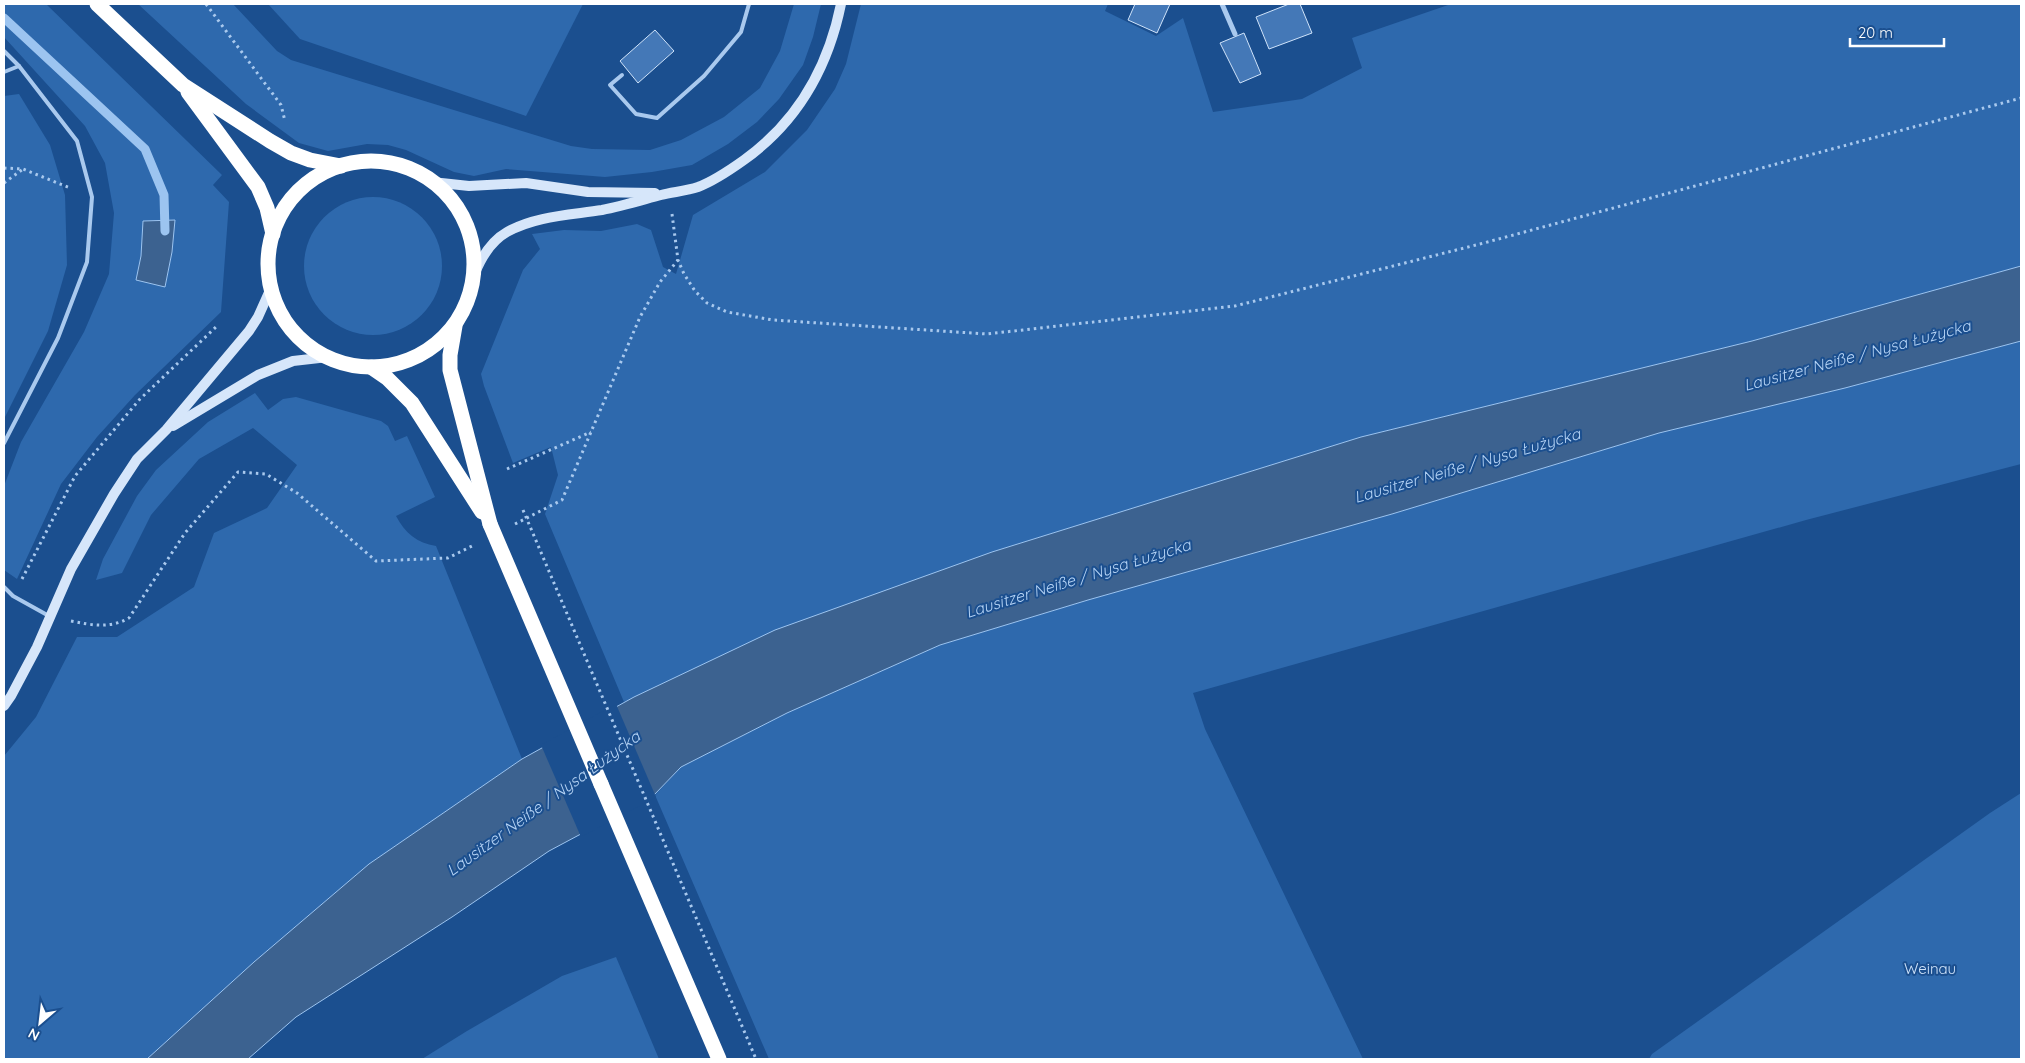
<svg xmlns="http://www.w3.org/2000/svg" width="2025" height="1063" viewBox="0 0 2025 1063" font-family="Quicksand,sans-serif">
<rect width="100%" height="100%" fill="#1b4f8f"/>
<g fill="#2e69ad">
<polygon points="4,4 46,4 222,175 213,185 229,202 221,312 135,395 97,437 61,484 17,579 4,570 4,486 21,442 84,332 109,274 114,213 105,163 85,126 4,37"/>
<polygon points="138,4 233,4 277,51 291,60 571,146 592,149 650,150 681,140 724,117 760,88 780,51 794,4 821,4 813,37 803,65 779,99 757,122 728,144 692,165 652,172 605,177 506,169 474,176 454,172 406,150 388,145 367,144 328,151 299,143 246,104"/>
<polygon points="268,4 583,4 526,116 300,39"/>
<polygon points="861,4 1108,4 1105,11 1156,36 1183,18 1213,112 1302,99 1362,68 1352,38 1451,4 2021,4 2021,266 1752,341 1361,437 992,552 624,702 545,514 558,475 551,447 513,463 484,386 481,374 523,270 540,249 532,234 564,230 601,231 637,224 651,230 663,267 676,274 693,215 765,172 807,130 835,89 846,64"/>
<polygon points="19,94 50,145 65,195 67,265 48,331 4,419 4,96"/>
<circle cx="373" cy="266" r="69"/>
<polygon points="2021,341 2021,464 1806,520 1193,693 1205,729 1363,1059 769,1059 655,795 681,767 787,713 940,645 1088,600 1392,514 1659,433 1845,388"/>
<path d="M 255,393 L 268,410 L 283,399 L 296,397 L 381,421 L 388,426 L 395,441 L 407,436 L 435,497 L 396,516 C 405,533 417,543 436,546 L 522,759 L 369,864 L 254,962 L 147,1059 L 4,1059 L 4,756 L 36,717 L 77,637 L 117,637 L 194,587 L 214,533 L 267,508 L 297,465 L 253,428 L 199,459 L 151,515 L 122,573 L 96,580 L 103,559 L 137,496 L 156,470 L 208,422 Z"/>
<polygon points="2021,793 2021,1059 1649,1059 1652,1054 1990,813"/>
<polygon points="616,957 659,1059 422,1059 467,1031 562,976"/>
</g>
<g fill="#3c6290" stroke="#9cc4f0">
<polygon points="175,220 172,252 165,287 136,280 141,256 143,221"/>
<polygon points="2021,266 2021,341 1845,388 1659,433 1392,514 1088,600 940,645 787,713 681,767 654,795 549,851 452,917 296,1017 248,1059 147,1059 254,962 369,864 522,759 634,697 775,630 992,552 1361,437 1752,341"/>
</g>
<polygon fill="#1b4f8f" points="616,704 656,797 581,837 541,745"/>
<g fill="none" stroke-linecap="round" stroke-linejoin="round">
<polyline stroke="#9cc4f0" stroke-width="9" points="4,18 145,149 164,195 165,231"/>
</g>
<g fill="#4478b7" stroke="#cfe3fa">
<polygon points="1135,4 1170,4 1157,33 1128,20"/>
<polygon points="1289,4 1300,4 1312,33 1269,49 1256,17"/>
<polygon points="655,30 674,51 638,83 620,61"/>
<polygon points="1244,33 1261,74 1240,83 1220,43"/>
</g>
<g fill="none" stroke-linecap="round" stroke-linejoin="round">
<g stroke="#a9c9ee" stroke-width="3" stroke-dasharray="2.5 4" stroke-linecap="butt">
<polyline points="206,4 281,105 285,121"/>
<polyline points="4,168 23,169 70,188"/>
<polyline points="4,183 23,169"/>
<polyline points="672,214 678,260 684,274 695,291 707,303 727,312 773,320 987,334 1235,306 1480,244 2021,98"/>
<polyline points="507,469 591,432"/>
<polyline points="515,524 562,500 640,317 660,282 678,260"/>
<polyline points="22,579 75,476 140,399 216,327"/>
<path d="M 71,621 C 92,625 109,629 129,618 L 185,533 L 238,472 L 266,474 L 297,493 L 376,561 L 448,558 L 474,545"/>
</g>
<g stroke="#a9c9ee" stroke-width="4">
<polyline points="4,51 19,66 77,141 92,197 87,262 58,338 4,443"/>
<polyline points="4,72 19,66"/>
<polyline points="622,75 610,85 636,114 657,118 704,76 741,32 749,4"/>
<polyline points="4,587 13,596 49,616"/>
</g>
<polyline stroke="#a9c9ee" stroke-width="5" points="1222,4 1235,34"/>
<g stroke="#d6e6fa" stroke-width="10">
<polyline points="432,182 469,186 526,183 588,192 655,193"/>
<path d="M 475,273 C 482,256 491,241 507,232 C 535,216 571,215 602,210 C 622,206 642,200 661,195 C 673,192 686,191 698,187 C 714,181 730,170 744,160 C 797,122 828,68 841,4"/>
<polyline points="173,426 258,375 293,361 328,357"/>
<polyline points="4,706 11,696 37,647 71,569 114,494 137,459 166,430 249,331 258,317 271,288"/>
</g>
<g stroke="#fff" stroke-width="15">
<polyline points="97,4 183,85 270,141 291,153 310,160 341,166"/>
<polyline points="188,92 258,187 267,208 273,234"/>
<circle cx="371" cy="264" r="103"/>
<polyline points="455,326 450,355 450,370 490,524"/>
<polyline points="371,367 387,378 412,403 482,512"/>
<polyline points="601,784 719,1059"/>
</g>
<polyline stroke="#a9c9ee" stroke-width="3" stroke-dasharray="2.5 4" stroke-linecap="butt" points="523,510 756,1059"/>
<polyline stroke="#fff" stroke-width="15" points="490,524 601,784"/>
</g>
<g text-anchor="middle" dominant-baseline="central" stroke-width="4" stroke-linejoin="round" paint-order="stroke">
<g font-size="15" fill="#cfe3fa" stroke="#1b4f8f">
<text x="1930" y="968">Weinau</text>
</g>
<g font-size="16" font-style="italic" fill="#b5d3f5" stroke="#1b4f8f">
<text transform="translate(1857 355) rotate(-15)">Lausitzer Neiße / Nysa Łużycka</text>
<text transform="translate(1467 465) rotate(-16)">Lausitzer Neiße / Nysa Łużycka</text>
<text transform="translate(1078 578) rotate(-17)">Lausitzer Neiße / Nysa Łużycka</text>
<text transform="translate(543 803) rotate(-36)">Lausitzer Neiße / Nysa Łużycka</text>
</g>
</g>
<rect width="2025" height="1063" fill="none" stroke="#ffffff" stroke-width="10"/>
<g transform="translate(40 1023) rotate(208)" stroke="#1b4f8f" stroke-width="4" paint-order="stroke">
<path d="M0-4L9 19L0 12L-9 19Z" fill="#ffffff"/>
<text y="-8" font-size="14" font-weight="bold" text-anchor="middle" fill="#ffffff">N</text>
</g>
<path d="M1850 38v8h94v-8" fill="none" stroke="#ffffff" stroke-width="2.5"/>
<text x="1858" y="38" font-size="15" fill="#ffffff" stroke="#1b4f8f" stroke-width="4" paint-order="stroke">20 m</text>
</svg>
